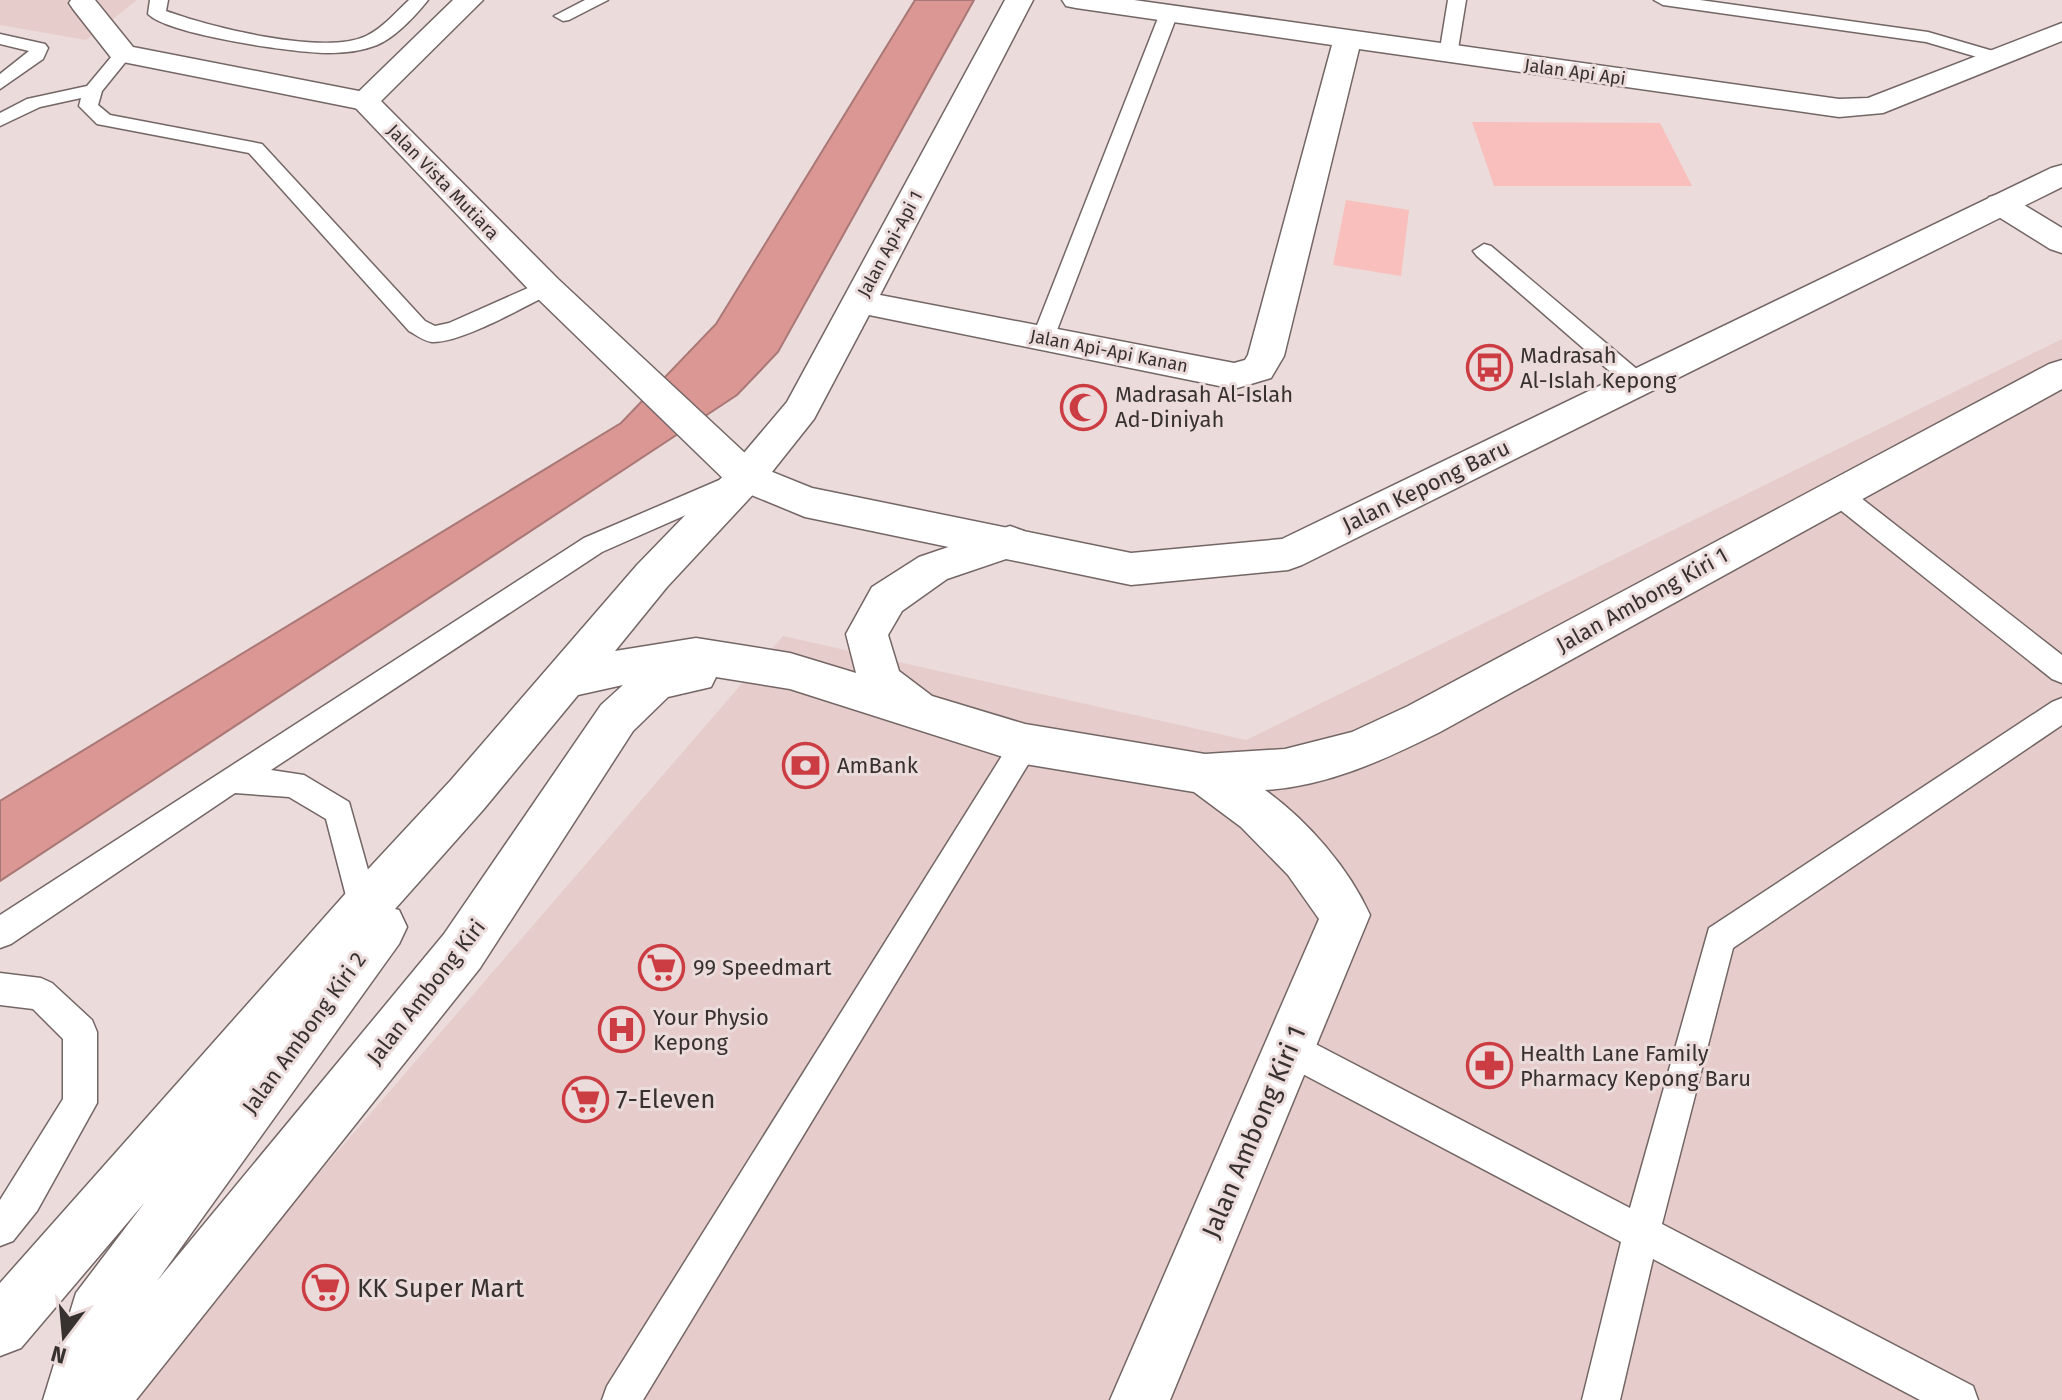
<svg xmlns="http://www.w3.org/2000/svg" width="2062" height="1400" viewBox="0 0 2062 1400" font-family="'Fira Sans',sans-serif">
<rect width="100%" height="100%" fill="#ebdbda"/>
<g fill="#e6cdcb">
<polygon points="0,0 137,0 86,40 0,25"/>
<polygon points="2062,339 2062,1400 123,1400 783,636 1246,740"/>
</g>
<g fill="#f9bfbc">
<polygon points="1472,122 1660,123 1692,186 1494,186"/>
<polygon points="1346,200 1409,210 1401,276 1333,265"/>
</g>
<polygon fill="#da9794" stroke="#a97876" stroke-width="2" points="915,0 974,0 778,352 737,395 0,881 0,801 621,423 716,324"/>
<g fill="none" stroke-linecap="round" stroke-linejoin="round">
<defs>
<g id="lane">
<path d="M 150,0 L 168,0 L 166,11 C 210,27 324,56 366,36 C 383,28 396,12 409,0 L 428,0 C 415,16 396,37 377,45 C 362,51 344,53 328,53 C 295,53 169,35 148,14 Z"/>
<polygon points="585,0 608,0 569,20 563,21 554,16"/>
<polygon points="1448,0 1466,0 1457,55 1448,60 1439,55"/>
<polygon points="1654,0 1700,0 1928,32 2000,53 2003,57 1994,62 1926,42 1663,5"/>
<polygon points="1169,8 1178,13 1054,338 1051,343 1035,343 1032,338 1160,13"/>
<polygon points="0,34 45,44 48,48 43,59 0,89 0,74 29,51 0,44"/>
<path d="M 123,49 L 132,54 L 102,91 L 98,105 L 110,115 L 262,144 L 425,321 L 435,326 L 449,323 L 546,280 L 554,282 L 557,287 L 554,292 C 525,306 462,343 432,342 C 424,341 416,335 409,331 L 249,153 L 97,124 L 79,106 L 81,98 L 40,107 L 0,126 L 0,113 L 27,99 L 87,86 L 117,50 Z"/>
<polygon points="1484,244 1491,246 1645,376 1649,382 1645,388 1629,388 1477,256 1473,251"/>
<polygon points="738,472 747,474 750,481 747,488 602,552 271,770 304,775 349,802 379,909 374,919 363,924 352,919 326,819 289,797 235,793 11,944 0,948 0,915 584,538"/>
<polygon points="1838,485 1847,487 2062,655 2062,683 2052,679 1829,501 1826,494 1829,487"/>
<polygon points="2062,698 2062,725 1733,948 1662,1224 1973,1386 1978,1400 1920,1400 1653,1259 1620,1400 1582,1400 1621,1242 1278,1061 1273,1049 1278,1037 1290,1032 1302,1037 1630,1208 1709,928 2052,702"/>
<polygon points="1025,732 1035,735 1039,744 1035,753 643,1400 602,1400 607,1386 1015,735"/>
<polygon points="0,973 41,978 52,983 92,1020 97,1032 97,1103 37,1211 13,1241 0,1246 0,1200 63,1099 63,1039 33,1009 0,1005"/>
</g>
<g id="street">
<polygon points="71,0 95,0 133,47 364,92 374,95 379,101 374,107 364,110 113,60 73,9 69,3"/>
<path d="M 1005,0 L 1033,0 L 880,295 L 1234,363 L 1245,360 L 1248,355 L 1332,45 L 1076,8 L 1066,6 L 1062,0 L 1134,0 L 1839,99 L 1868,98 L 2062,23 L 2062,41 L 1883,113 L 1839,117 L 1359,49 L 1284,356 L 1271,378 L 1234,389 L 869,315 L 814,419 L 760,487 L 667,587 L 615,651 L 696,638 L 790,653 L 856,673 L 846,634 L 872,587 L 919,557 L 1010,526 L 1024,531 L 1030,542 L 1024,553 L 947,579 L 902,611 L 888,635 L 899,671 L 932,696 L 1025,724 L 1205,754 L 1285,749 L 1352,732 L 1408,706 L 2049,364 L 2062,360 L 2062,389 L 1440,732 C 1384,760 1328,786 1265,790 C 1307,820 1349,868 1370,915 L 1170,1400 L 1110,1400 L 1319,919 L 1288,875 L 1241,827 L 1194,792 L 1025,764 L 790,689 L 716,677 L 711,687 L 668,697 L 633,731 L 480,968 L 136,1400 L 43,1400 L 76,1293 L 145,1202 L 21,1348 L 0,1356 L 0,1283 L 346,893 L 451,780 L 637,565 L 732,467 L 787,402 ZM 623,685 L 601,705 L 444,934 L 157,1281 L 399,944 L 407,927 L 399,910 L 395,909 L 483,810 L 578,695 Z"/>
<polygon points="2000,194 2011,197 2062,228 2062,253 2050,249 1989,211 1984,204 1989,197"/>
</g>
<polygon id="secondary" points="453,0 483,0 381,101 558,279 760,467 812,488 1131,553 1282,539 2051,168 2062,165 2062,187 1302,565 1288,570 1131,585 805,517 732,487 534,295 349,101"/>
</defs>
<use href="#lane" stroke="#736665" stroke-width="3"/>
<use href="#street" stroke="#736665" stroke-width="3"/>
<use href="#secondary" stroke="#736665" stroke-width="3"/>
<use href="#lane" fill="#fff" fill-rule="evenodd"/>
<use href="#street" fill="#fff" fill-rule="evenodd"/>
<use href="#secondary" fill="#fff" fill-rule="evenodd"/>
</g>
<defs>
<symbol id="bus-ring" viewBox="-11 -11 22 22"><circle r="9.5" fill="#ebdbda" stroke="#cc3c43" stroke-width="1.5"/><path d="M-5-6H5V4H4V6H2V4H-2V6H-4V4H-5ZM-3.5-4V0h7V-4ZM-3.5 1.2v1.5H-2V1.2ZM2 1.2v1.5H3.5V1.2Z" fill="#cc3c43"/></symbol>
<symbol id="mosque-ring" viewBox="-11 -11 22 22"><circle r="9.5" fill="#ebdbda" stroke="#cc3c43" stroke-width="1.5"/><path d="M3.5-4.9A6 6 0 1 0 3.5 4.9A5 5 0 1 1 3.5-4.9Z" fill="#cc3c43"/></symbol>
<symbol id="bank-ring" viewBox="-11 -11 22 22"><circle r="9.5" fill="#ebdbda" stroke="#cc3c43" stroke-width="1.5"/><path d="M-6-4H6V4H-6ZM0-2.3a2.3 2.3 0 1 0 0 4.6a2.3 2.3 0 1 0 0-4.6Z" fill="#cc3c43"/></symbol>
<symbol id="supermarket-ring" viewBox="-11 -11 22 22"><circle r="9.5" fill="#ebdbda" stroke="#cc3c43" stroke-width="1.5"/><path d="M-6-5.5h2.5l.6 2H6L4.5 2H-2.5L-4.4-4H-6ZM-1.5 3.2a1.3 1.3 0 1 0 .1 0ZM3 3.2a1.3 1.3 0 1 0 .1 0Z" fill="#cc3c43"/></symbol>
<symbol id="hospital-ring" viewBox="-11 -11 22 22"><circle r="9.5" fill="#ebdbda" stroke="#cc3c43" stroke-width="1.5"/><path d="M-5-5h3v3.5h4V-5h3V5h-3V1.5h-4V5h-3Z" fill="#cc3c43"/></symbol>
<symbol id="pharmacy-ring" viewBox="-11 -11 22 22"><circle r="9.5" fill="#ebdbda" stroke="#cc3c43" stroke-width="1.5"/><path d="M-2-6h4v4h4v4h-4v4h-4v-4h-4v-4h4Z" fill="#cc3c43"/></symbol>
</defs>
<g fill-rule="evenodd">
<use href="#bus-ring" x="1464" y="342" width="51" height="51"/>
<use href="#mosque-ring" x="1058" y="382" width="51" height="51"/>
<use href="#bank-ring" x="780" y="740" width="51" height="51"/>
<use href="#supermarket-ring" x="636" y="942" width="51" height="51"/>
<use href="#hospital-ring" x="596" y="1004" width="51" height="51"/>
<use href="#pharmacy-ring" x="1464" y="1040" width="51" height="51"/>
<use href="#supermarket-ring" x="560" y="1074" width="51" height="51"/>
<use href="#supermarket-ring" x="300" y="1262" width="51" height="51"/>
</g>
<g text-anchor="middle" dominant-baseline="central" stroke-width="6" stroke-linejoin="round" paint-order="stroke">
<g font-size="18" fill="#373130" stroke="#ebdbda">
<text transform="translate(1575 72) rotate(8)">Jalan Api Api</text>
<text transform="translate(443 182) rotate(46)">Jalan Vista Mutiara</text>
<text transform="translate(890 244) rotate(-62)">Jalan Api-Api 1</text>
<text transform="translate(1109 351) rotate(11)">Jalan Api-Api Kanan</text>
</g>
<g font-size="22" fill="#373130" stroke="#ebdbda" text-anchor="start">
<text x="1520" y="355">Madrasah<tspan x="1520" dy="25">Al-Islah Kepong</tspan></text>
<text x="1115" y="394">Madrasah Al-Islah<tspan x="1115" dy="25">Ad-Diniyah</tspan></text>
<text x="837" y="765">AmBank</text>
<text x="693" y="967">99 Speedmart</text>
<text x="653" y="1017">Your Physio<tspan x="653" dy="25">Kepong</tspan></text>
<text x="1520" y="1053">Health Lane Family<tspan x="1520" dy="25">Pharmacy Kepong Baru</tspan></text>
</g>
<g font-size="22" fill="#373130" stroke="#ebdbda">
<text transform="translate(1426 486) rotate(-26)">Jalan Kepong Baru</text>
<text transform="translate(1642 600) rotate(-29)">Jalan Ambong Kiri 1</text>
<text transform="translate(426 992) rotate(-52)">Jalan Ambong Kiri</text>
<text transform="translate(304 1033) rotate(-54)">Jalan Ambong Kiri 2</text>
</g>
<g font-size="26" fill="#373130" stroke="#ebdbda" text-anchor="start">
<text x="616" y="1099">7-Eleven</text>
<text x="357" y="1288">KK Super Mart</text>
</g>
<g font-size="26" fill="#373130" stroke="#ebdbda">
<text transform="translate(1254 1132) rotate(-67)">Jalan Ambong Kiri 1</text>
</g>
</g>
<g transform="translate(64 1336) rotate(196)" stroke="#ebdbda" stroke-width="6" paint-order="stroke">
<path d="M0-6L14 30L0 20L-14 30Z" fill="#373130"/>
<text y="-12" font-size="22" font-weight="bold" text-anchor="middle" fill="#373130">N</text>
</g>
</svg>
